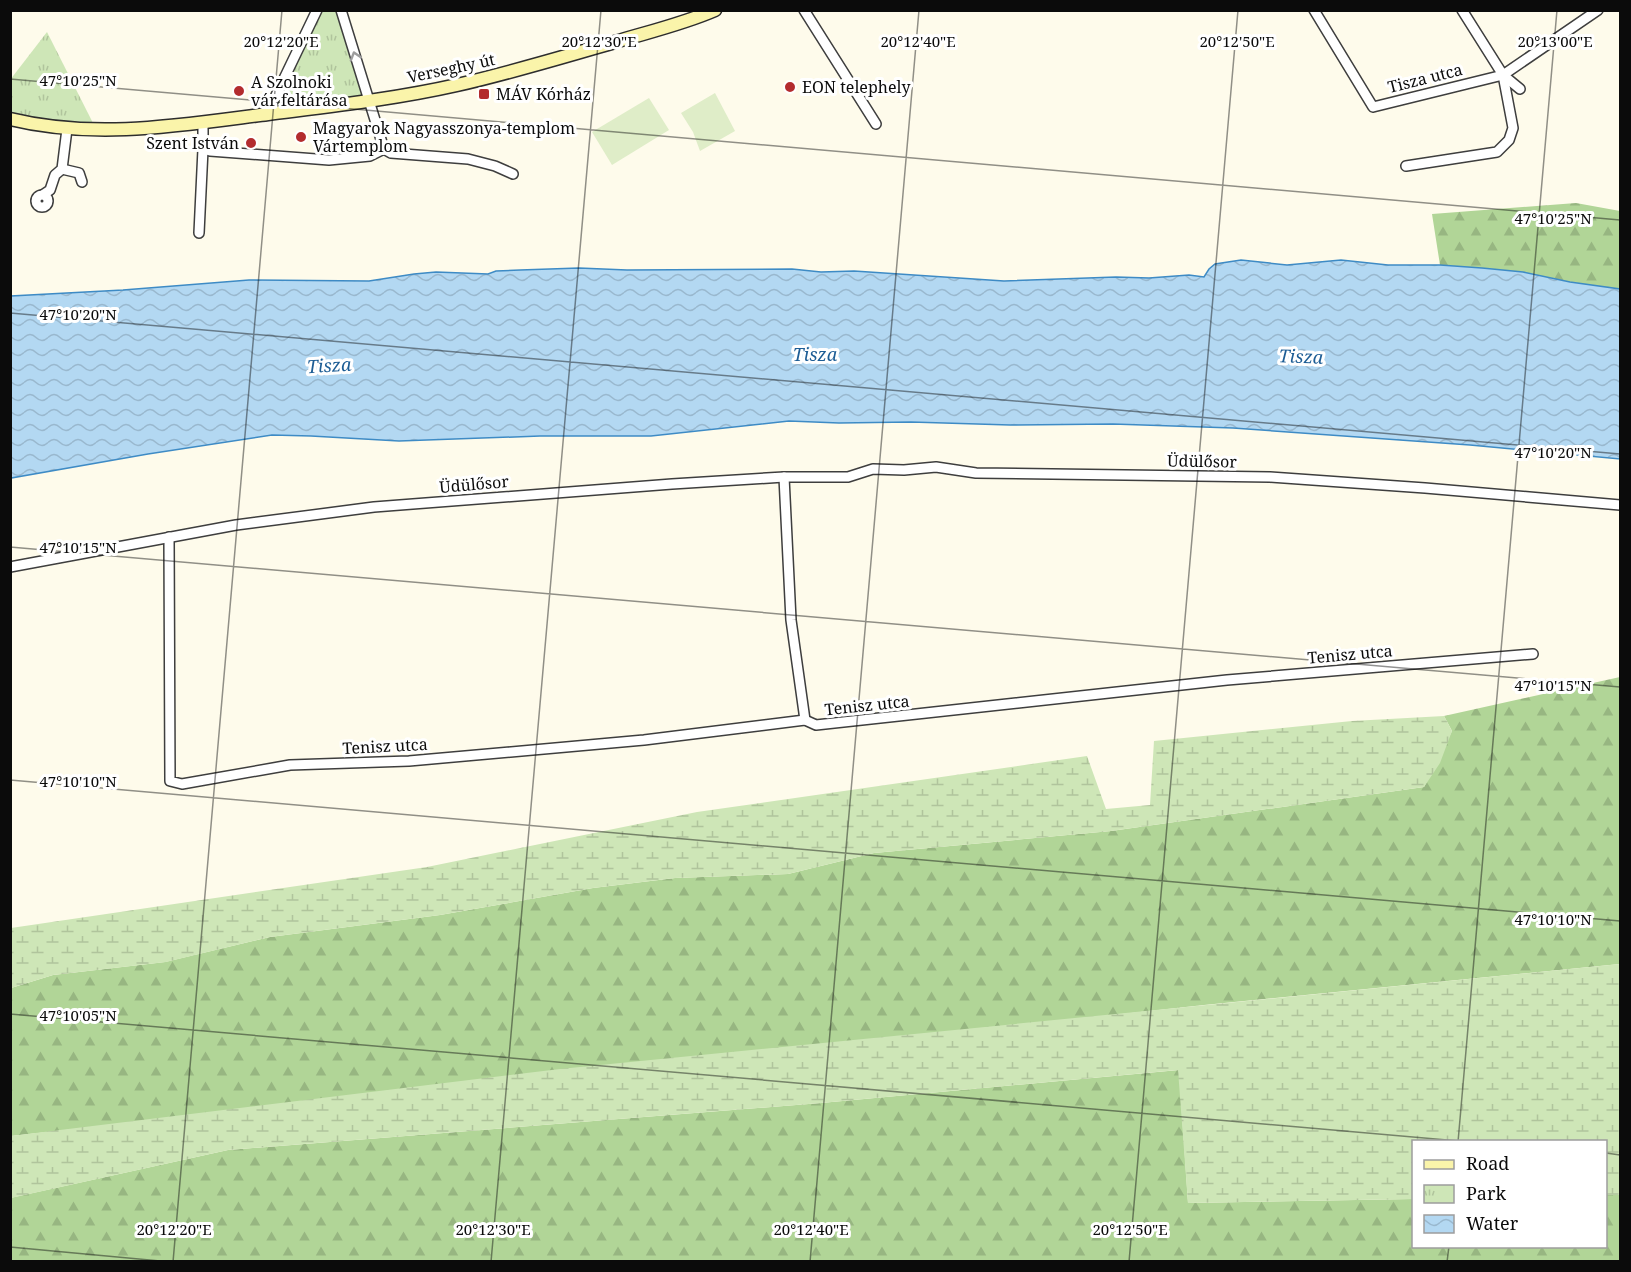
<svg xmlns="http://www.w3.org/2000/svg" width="1631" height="1272" viewBox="0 0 1631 1272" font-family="'Noto Serif',serif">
<defs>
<pattern id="forest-firs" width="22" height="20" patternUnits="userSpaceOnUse" patternTransform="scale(1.5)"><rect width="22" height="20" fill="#b1d597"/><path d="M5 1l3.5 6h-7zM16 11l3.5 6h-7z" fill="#97b681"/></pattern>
<pattern id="wetland-marsh" width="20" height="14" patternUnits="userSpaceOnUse" patternTransform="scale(1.5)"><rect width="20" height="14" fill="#cee6b7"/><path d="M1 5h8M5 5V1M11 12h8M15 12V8" fill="none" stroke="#b0c49c"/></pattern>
<pattern id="park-tufts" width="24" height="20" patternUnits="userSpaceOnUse" patternTransform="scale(1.5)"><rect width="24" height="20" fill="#cee6b7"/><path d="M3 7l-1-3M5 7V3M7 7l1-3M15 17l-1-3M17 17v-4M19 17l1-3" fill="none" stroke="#b0c49c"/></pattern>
<pattern id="water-waves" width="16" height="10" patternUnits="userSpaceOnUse" patternTransform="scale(1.5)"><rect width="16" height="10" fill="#b3d8f2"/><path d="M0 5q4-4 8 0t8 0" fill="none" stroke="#99b8ce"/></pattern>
</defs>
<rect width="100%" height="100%" fill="#fefbeb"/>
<g fill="url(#forest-firs)">
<polygon points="1576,203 1620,211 1620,289 1570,282 1523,272 1482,268 1440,265 1432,214"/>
<polygon points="1620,677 1620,964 1204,1005 11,1136 11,988 53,975 165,962 270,937 440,915 593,888 675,878 788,874 874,853 1111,831 1424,787 1452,731 1444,716"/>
<polygon points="1179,1070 1188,1203 1413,1199 1414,1246 1606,1246 1606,1195 1620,1195 1620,1261 11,1262 10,1198 228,1150 821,1103"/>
</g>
<g fill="url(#wetland-marsh)">
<polygon points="1444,716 1452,731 1440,763 1424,787 1111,831 874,853 788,874 675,878 593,888 440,915 270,937 166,962 53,975 11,988 11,928 427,867 697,812 1087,756 1106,809 1150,805 1154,741 1352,721"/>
<polygon points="1620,964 1620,1195 1606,1195 1606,1142 1414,1142 1413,1199 1188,1203 1178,1070 821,1103 228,1150 11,1198 11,1136 560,1069"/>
</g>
<g fill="url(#park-tufts)">
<polygon points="317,11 341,11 369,101 267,114"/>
<polygon points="47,32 97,131 11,119 10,80"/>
</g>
<g fill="#dfedc8">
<polygon points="715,93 735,131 700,151 693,132 681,113"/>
<polygon points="649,98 669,130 612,165 592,132"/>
</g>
<polygon fill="url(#water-waves)" stroke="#3e8bc5" stroke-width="1.5" points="1241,260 1287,265 1341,260 1388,265 1440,265 1482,268 1523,272 1570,282 1620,289 1620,459 1470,445 1233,428 1113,424 1010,425 911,422 839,423 789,421 651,436 540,436 399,441 311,436 272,435 148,454 11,478 11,296 123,290 249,280 369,281 414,274 436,272 488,274 496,271 520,270 579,268 627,270 792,269 821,272 854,271 1004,281 1116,277 1149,278 1189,275 1204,277 1209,269 1215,264"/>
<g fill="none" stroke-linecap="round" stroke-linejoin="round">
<defs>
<g id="street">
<polyline points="341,10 384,149 391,153 468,159 495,166 513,174"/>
<polyline points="804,10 876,124"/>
<polyline points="1314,10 1373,107 1503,75 1520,89"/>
<polyline points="1503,75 1598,10"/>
<polyline points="267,114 317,10"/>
<polyline points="203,149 210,151 329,160 370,156 384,149"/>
<polyline points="1406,166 1497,152 1509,140 1513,128 1503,75 1462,10"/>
<polyline points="62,169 79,173 82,182"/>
<polyline points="44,194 50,190 55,175 62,169 67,129"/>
<circle cx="42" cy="201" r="6"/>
<polyline points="199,233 203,149 203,123"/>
<polyline points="784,477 791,620 805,720"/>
<polyline points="169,537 170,781 182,784 290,765 409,761 644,740 805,720 816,725 1227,680 1533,654"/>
<polyline points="10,567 236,525 374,507 672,484 784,477 848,477 873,469 904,470 936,467 976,473 1270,477 1425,488 1620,505"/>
</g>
<path id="secondary" d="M 10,119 C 96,140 182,125 268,114 C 331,106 395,99 457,85 C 510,73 562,57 615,42 C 648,32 683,24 715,10"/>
</defs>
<use href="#street" stroke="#3e3e3e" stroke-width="12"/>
<use href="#secondary" stroke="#2d2d2d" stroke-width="15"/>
<use href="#street" stroke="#fff" stroke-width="9"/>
<use href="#secondary" stroke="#faf4aa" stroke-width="12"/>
</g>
<defs><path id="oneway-chevron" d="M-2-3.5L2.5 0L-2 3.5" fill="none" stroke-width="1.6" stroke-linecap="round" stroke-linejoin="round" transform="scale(1.5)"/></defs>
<use stroke="#9d9d9d" href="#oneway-chevron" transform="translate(355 56) rotate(-107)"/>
<path fill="none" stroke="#0b0b0b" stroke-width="1.5" stroke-opacity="0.45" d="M 10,79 L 1620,220M 10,313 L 1620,454M 10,547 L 1620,687M 10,780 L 1620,921M 10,1014 L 1470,1142M 1458,1142 L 1557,10M 1606,1153 L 1620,1155M 10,1247 L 171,1262M 173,1262 L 282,10M 491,1262 L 601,10M 810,1262 L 919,10M 1129,1262 L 1238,10M 1447,1262 L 1449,1246"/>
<g fill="#b32c2e" stroke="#fff" stroke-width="2">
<circle cx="790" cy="87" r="6"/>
<circle cx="239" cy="91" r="6"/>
<rect x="478" y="88" width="12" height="12" rx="3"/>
<circle cx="301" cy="137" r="6"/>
<circle cx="251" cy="143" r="6"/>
</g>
<g text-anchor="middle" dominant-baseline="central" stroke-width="6" stroke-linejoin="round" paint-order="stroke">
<g font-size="16" fill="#0b0b0b" stroke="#fff">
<text transform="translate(451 68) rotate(-12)">Verseghy út</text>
<text transform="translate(1425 78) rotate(-14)">Tisza utca</text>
<text transform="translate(1202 461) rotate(1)">Üdülősor</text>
<text transform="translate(474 484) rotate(-5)">Üdülősor</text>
<text transform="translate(1350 654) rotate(-5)">Tenisz utca</text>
<text transform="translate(867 705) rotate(-6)">Tenisz utca</text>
<text transform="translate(385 746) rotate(-3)">Tenisz utca</text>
</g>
<g font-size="16" fill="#0b0b0b" stroke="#fff" text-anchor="start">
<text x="251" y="82">A Szolnoki<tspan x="251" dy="18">vár feltárása</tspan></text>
<text x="802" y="87">EON telephely</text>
<text x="496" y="94">MÁV Kórház</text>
<text x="313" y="128">Magyarok Nagyasszonya-templom<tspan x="313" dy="18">Vártemplom</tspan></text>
<text x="239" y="143" text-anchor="end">Szent István</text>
</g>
<g font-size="18" font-style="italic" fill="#1d5d95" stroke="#fff">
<text x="815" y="354">Tisza</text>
<text transform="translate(1301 356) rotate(2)">Tisza</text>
<text transform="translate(329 365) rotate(-3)">Tisza</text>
</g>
</g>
<g font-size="15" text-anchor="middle" fill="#0b0b0b" stroke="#fff" stroke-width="6" stroke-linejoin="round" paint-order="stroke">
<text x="281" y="47">20°12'20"E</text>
<text x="599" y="47">20°12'30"E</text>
<text x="918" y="47">20°12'40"E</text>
<text x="1237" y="47">20°12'50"E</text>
<text x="1555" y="47">20°13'00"E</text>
<text x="78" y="86">47°10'25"N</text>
<text x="1553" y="224">47°10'25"N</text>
<text x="78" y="320">47°10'20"N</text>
<text x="1553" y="458">47°10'20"N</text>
<text x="78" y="553">47°10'15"N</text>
<text x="1553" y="691">47°10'15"N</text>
<text x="78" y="787">47°10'10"N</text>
<text x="1553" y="925">47°10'10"N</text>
<text x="78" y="1021">47°10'05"N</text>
<text x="174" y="1235">20°12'20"E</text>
<text x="493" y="1235">20°12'30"E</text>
<text x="811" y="1235">20°12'40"E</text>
<text x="1130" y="1235">20°12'50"E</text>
</g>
<rect width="1631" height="1272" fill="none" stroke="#0b0b0b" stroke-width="24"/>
<rect x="1412" y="1140" width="195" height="108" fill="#ffffff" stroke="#9d9d9d" stroke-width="1.5"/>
<rect x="1424" y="1160" width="30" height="9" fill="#faf4aa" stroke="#9d9d9d" stroke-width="1.5"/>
<text x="1466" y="1170" font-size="18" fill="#0b0b0b">Road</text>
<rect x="1424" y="1185" width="30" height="18" fill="url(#park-tufts)" stroke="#9d9d9d" stroke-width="1.5"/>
<text x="1466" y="1200" font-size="18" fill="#0b0b0b">Park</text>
<rect x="1424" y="1215" width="30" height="18" fill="url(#water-waves)" stroke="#9d9d9d" stroke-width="1.5"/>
<text x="1466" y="1230" font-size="18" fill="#0b0b0b">Water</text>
</svg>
